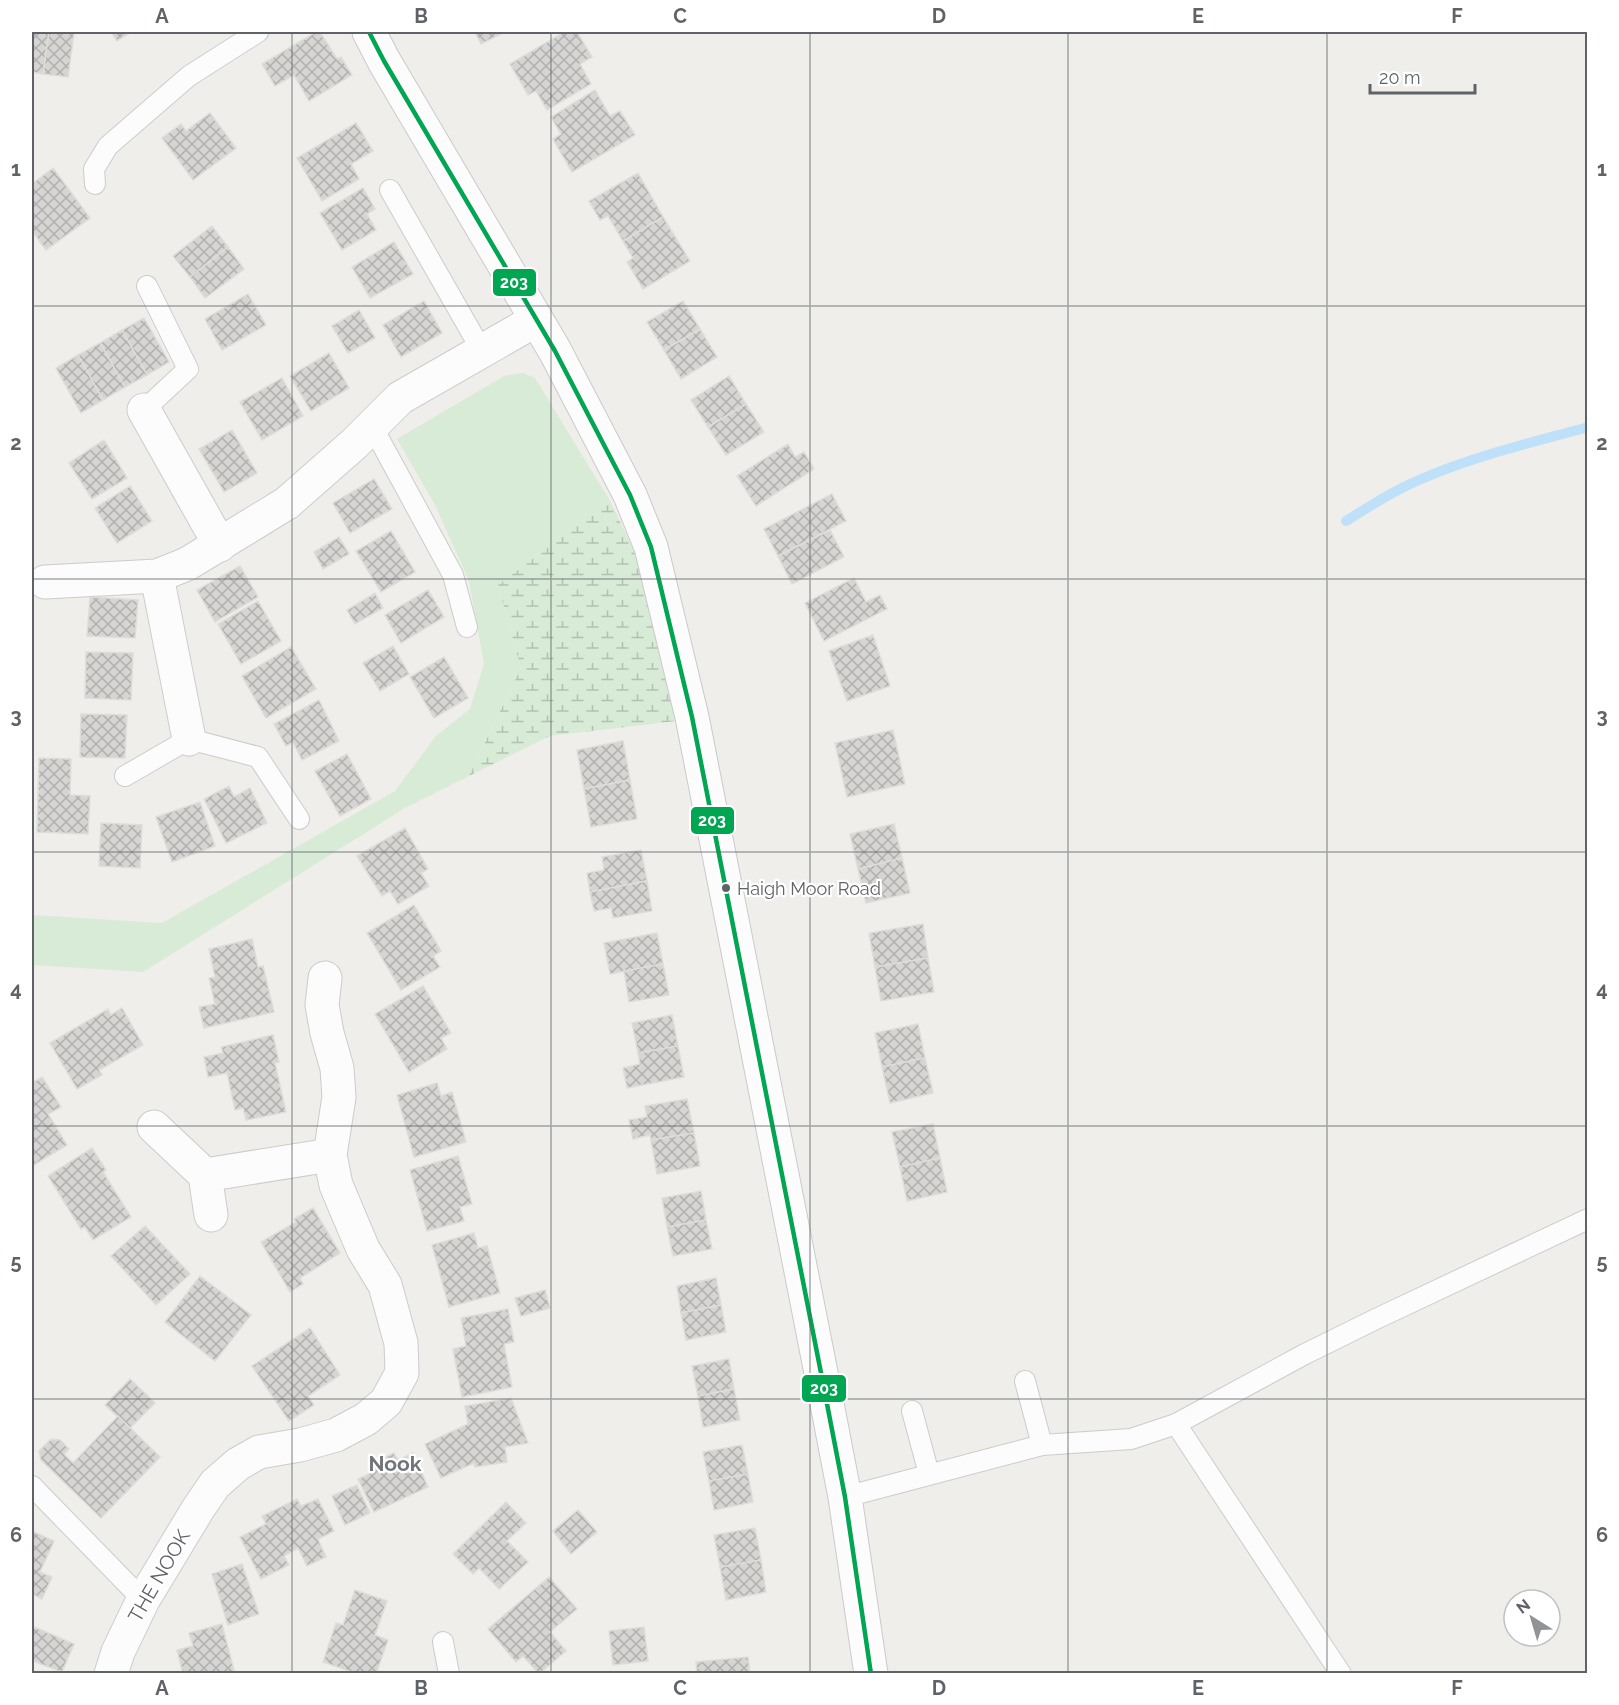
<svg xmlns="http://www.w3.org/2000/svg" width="1619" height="1705" viewBox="0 0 1619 1705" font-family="Raleway,sans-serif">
<defs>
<pattern id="wetland-marsh" width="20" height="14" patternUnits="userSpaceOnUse" patternTransform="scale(1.5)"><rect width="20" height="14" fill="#d8ebd6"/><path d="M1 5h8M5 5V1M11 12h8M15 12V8" fill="none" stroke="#b2c2b1"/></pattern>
<pattern id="building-cross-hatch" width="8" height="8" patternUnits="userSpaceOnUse" patternTransform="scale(1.5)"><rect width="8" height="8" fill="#d6d5d3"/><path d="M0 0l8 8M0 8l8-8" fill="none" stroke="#b1b0af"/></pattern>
</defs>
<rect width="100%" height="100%" fill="#efeeea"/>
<polygon fill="#d8ebd6" points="523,373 535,378 610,501 498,585 521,668 469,776 405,808 143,972 32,965 32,915 162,923 395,791 436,736 470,709 484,664 469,581 435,505 397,439 504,376"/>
<polygon fill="url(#wetland-marsh)" points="610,501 635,552 658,631 676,721 550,736 469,776 521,668 498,585"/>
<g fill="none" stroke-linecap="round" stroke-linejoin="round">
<path stroke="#bfe0f9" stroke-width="10" d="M 1346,521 C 1370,506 1393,491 1419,480 C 1473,456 1531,443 1588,427"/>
</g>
<g fill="url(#building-cross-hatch)" stroke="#deddd9" stroke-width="1.5">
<polygon points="32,32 49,32 43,74 32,72"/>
<polygon points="49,32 74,33 68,77 43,74"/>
<polygon points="111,32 131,32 117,41"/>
<polygon points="316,32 320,32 337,59 341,57 352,75 309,101 294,75 275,86 262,64"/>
<polygon points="475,32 505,32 481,44"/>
<polygon points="564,32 577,32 592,57 580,64 591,84 547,110 536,91 528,95 510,64"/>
<polygon points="595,90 610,116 620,111 635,135 572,172 553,139 561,134 551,117"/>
<polygon points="210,113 236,148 193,180 162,138 181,124 186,131"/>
<polygon points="356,123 373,151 351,164 359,179 322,201 297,158"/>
<polygon points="53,168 90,218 46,250 32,231 32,184"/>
<polygon points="638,173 663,217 623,241 608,216 600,220 589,201"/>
<polygon points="363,188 375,209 367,214 376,230 342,250 320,213"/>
<polygon points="663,217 690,261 643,289 627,262 633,258 623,241"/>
<polygon points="212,226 228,247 190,277 173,256"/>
<polygon points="394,242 413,274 370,298 352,267"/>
<polygon points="228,247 244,269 205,298 190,277"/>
<polygon points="248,294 266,325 222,350 205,319"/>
<polygon points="424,301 442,333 401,357 383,325"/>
<polygon points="683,301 700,329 664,350 647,322"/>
<polygon points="359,310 375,338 348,353 332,326"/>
<polygon points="144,318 169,362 147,375 122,330"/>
<polygon points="700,329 717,357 681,379 664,350"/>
<polygon points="122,330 147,375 125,387 100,343"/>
<polygon points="100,343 125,387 103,400 78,355"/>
<polygon points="329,353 349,388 311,411 290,376"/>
<polygon points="78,355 103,400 81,413 56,368"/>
<polygon points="729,376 746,404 708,427 691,400"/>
<polygon points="282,378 303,416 262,440 240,402"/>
<polygon points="746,404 764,432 726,455 708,427"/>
<polygon points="232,430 257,473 224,492 199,449"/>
<polygon points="104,440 127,478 92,499 69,463"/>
<polygon points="788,444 795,457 804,452 814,469 756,506 737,476"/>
<polygon points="374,479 392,509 350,533 333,503"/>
<polygon points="130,486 152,521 117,543 95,508"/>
<polygon points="832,494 846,521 778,556 764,529"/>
<polygon points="830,530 844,557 792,584 778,556"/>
<polygon points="391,531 415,572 381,592 356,551"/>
<polygon points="339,537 349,554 323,569 314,552"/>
<polygon points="240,566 258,597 215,622 197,590"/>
<polygon points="854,578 866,602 880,595 887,609 824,641 805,603"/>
<polygon points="428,590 444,617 401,643 385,615"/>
<polygon points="375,593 383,608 355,624 347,610"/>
<polygon points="90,597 138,600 135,638 87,636"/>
<polygon points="258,601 281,641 241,664 218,624"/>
<polygon points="873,635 890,686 847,701 829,651"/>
<polygon points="393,646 409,674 380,691 363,663"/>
<polygon points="291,647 316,689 266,718 242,676"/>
<polygon points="86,652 133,653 131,700 85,698"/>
<polygon points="444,657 468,698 434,718 410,677"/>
<polygon points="319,700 339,741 302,760 293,742 286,746 274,724"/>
<polygon points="81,714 127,715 125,758 80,757"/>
<polygon points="893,730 905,784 847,797 835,743"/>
<polygon points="623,741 630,780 584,789 577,750"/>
<polygon points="347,754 371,799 340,816 315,771"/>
<polygon points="39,758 71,759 70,795 90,796 88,834 37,832"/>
<polygon points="630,780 637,819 591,827 584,789"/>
<polygon points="229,786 234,797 250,788 267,823 226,843 204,799"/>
<polygon points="200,802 215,846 172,862 156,817"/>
<polygon points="101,823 142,825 140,868 99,866"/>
<polygon points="894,824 902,858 858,869 850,834"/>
<polygon points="405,828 428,869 421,873 429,886 398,904 390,891 382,896 357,856"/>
<polygon points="641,850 647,881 590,892 587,873 604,870 602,857"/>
<polygon points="902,858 910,893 866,903 858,869"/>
<polygon points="647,881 652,911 613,918 611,908 594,911 590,892"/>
<polygon points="414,905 441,951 433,956 440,967 401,990 367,933"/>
<polygon points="923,924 928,958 875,967 869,933"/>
<polygon points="657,933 663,964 610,974 604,943"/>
<polygon points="252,939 258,967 263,966 274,1012 204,1028 199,1007 215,1004 209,978 215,977 209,949"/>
<polygon points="928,958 934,992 881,1001 875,967"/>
<polygon points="663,964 669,995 629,1002 624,971"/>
<polygon points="423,986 451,1033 441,1038 447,1049 409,1072 375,1014"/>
<polygon points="122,1008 143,1045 99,1070 102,1075 77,1089 50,1043 108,1009 111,1015"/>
<polygon points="672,1015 678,1046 638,1053 632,1023"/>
<polygon points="918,1024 925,1058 882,1067 875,1033"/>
<polygon points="273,1035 279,1062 275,1063 286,1112 246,1120 243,1108 235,1110 227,1073 208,1077 204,1057 223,1053 221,1047"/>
<polygon points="678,1046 684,1077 627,1088 623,1068 640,1064 638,1053"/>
<polygon points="925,1058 933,1093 890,1103 882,1067"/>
<polygon points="42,1077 61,1107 48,1114 67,1145 34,1165 32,1160 32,1083"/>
<polygon points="437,1083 441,1096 452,1092 466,1142 414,1157 397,1095"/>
<polygon points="687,1099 694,1133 651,1140 650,1135 633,1139 629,1120 647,1117 645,1106"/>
<polygon points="933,1124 940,1158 900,1167 892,1132"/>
<polygon points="694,1133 700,1166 657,1174 651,1140"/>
<polygon points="92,1148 106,1170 103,1172 131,1217 93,1240 85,1227 81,1229 48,1176"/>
<polygon points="458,1156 472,1204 460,1207 464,1221 427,1231 410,1170"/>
<polygon points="940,1158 947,1192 907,1201 900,1167"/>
<polygon points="701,1191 706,1220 667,1227 662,1198"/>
<polygon points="313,1208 340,1253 300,1278 303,1284 290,1292 261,1242 296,1222 294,1219"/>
<polygon points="706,1220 712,1249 673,1256 667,1227"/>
<polygon points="145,1226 190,1274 156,1305 111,1256"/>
<polygon points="474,1233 478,1248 487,1246 500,1293 449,1307 432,1245"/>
<polygon points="200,1276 251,1315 215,1361 165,1322"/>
<polygon points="716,1278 721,1305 681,1313 677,1286"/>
<polygon points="545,1290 550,1308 521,1316 515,1298"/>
<polygon points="721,1305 726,1332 686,1340 681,1313"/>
<polygon points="508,1309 514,1342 504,1344 512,1387 462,1397 453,1349 466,1346 461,1318"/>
<polygon points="310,1328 340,1375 308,1396 314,1405 289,1421 252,1366"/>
<polygon points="729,1359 734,1389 698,1396 692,1366"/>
<polygon points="130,1379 155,1403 130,1428 105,1405"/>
<polygon points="734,1389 740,1420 703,1427 698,1396"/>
<polygon points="511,1398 528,1443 505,1447 507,1462 475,1467 474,1463 441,1478 425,1444 468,1424 465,1406"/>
<polygon points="118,1416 160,1457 101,1518 41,1460 39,1451 51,1439 60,1440 69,1449 64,1454 73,1463"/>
<polygon points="742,1445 748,1474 709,1481 703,1452"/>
<polygon points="394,1453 398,1460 413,1453 428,1487 374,1512 358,1479 373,1472 370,1464"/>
<polygon points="748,1474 753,1502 714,1510 709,1481"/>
<polygon points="357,1485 370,1513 345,1525 332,1496"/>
<polygon points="297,1499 301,1506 318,1499 334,1531 318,1539 326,1557 307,1566 298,1548 284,1556 289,1565 261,1579 240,1537 266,1524 262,1516"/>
<polygon points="506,1502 526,1523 507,1541 528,1562 499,1589 479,1568 473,1574 453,1554"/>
<polygon points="578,1510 597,1532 571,1554 553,1531"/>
<polygon points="755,1528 761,1560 720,1567 714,1535"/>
<polygon points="32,1531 54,1541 40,1572 52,1577 42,1599 32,1594"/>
<polygon points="761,1560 766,1592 726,1600 720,1567"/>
<polygon points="242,1564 259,1614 228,1625 212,1574"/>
<polygon points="549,1577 577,1609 550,1632 566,1651 539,1674 523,1656 516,1662 488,1629"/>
<polygon points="355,1590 387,1601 375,1635 388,1640 376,1674 358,1674 323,1662 336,1623 343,1625"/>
<polygon points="222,1624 235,1674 183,1674 177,1650 193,1646 189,1633"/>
<polygon points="32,1626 74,1644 62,1672 33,1661 32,1666"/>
<polygon points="644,1627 648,1661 613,1665 609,1631"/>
<polygon points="748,1657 750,1674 697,1674 696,1662"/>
</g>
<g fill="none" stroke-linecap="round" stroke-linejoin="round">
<defs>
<g id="lane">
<polyline points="95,184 94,169 108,146 189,76 258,32"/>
<polyline points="390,190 482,351"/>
<polyline points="144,410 188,369 147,286"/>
<polyline points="372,426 453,575 467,627"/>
<polyline points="125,776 189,739 258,757 299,819"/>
<polyline points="1025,1381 1042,1445"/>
<polyline points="912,1411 929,1474"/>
<polyline points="1176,1424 1341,1674"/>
<polyline points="32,1486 143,1600"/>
<polyline points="845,1497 1042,1445 1131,1439 1176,1424 1305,1354 1378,1318 1588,1219"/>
<polyline points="443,1642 449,1674"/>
</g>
<g id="street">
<polyline points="144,410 220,545"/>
<polyline points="157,576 189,739"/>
<polyline points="45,582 157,576 187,564 287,503 354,444 400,398 536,320"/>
<polyline points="154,1127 205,1175 211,1215"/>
<polyline points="205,1175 330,1155"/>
<polyline points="111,1674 118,1652 143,1600 198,1509 215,1484 238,1464 259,1452 300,1445 336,1435 366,1419 386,1402 402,1373 401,1343 385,1285 363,1249 336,1185 330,1155 339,1097 337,1068 327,1033 322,1005 325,978"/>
</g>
<polyline id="secondary" points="369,32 384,61 555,351 630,495 651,547 692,717 822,1378 845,1497 871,1674"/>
</defs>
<use href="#lane" stroke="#cbcccc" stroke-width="22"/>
<use href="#street" stroke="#cbcccc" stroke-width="35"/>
<use href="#secondary" stroke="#cacacb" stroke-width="35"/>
<use href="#lane" stroke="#fdfcfc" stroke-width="20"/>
<use href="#street" stroke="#fdfcfc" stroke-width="33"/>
<use href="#secondary" stroke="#fdfcfc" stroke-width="33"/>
<defs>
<polyline id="bus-1" points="369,32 384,61 555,351 630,495 651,547 692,717 822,1378 845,1497 871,1674"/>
</defs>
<use href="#bus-1" stroke="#fff" stroke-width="9"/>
<use href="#bus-1" stroke="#00a651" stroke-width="4.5"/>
</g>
<path fill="none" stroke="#5f6368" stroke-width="1.5" stroke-opacity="0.55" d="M 292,32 L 292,1674M 551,32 L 551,1674M 810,32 L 810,1674M 1068,32 L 1068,1674M 1327,32 L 1327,1674M 32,306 L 1588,306M 32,579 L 1588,579M 32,852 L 1588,852M 32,1126 L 1588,1126M 32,1399 L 1588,1399"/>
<circle fill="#5f6368" stroke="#fff" stroke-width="2" cx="726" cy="888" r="5"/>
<g text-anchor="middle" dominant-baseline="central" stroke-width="4.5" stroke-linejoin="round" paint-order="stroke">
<g font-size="18" fill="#5f6368" stroke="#fff" text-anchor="start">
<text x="737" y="888">Haigh Moor Road</text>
</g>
<g font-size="20" fill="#5f6368" stroke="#fff">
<text transform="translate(159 1576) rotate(-60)">THE NOOK</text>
</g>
<g font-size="21" font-weight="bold" fill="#70757a" stroke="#fff">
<text x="395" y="1463">Nook</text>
</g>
</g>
<g stroke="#fff" stroke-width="2">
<rect x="492" y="268" width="45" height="29" rx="6" fill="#00a651"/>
<rect x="690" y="806" width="45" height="29" rx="6" fill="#00a651"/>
<rect x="801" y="1374" width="46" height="29" rx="6" fill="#00a651"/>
</g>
<g font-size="16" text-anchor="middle" font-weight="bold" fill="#fff">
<text x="514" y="288">203</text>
<text x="712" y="826">203</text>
<text x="824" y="1394">203</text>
</g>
<rect width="1619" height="1705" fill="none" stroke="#ffffff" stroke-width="66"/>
<g transform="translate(1532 1618) rotate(323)"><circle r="28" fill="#ffffff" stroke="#bfc1c3" stroke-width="1.5"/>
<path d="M0-4.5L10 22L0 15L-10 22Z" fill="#919496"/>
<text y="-9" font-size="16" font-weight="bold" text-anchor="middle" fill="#5f6368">N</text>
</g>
<path d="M1370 84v9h105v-9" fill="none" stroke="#5f6368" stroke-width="3"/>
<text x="1379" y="84" font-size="18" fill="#5f6368" stroke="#ffffff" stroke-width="4.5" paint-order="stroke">20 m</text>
<rect x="33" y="33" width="1553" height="1639" fill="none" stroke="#5f6368" stroke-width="2"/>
<g font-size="20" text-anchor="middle" font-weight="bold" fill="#5f6368">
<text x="162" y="23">A</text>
<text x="421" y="23">B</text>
<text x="680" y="23">C</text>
<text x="939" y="23">D</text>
<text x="1198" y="23">E</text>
<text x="1457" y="23">F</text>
<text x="16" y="176">1</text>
<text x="1602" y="176">1</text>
<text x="16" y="450">2</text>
<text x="1602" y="450">2</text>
<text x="16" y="723">3</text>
<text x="1602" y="723">3</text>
<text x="16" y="996">4</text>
<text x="1602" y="996">4</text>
<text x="16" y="1269">5</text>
<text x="1602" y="1269">5</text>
<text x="16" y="1542">6</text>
<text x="1602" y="1542">6</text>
<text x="162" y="1695">A</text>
<text x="421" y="1695">B</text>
<text x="680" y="1695">C</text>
<text x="939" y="1695">D</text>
<text x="1198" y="1695">E</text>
<text x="1457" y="1695">F</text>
</g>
</svg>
